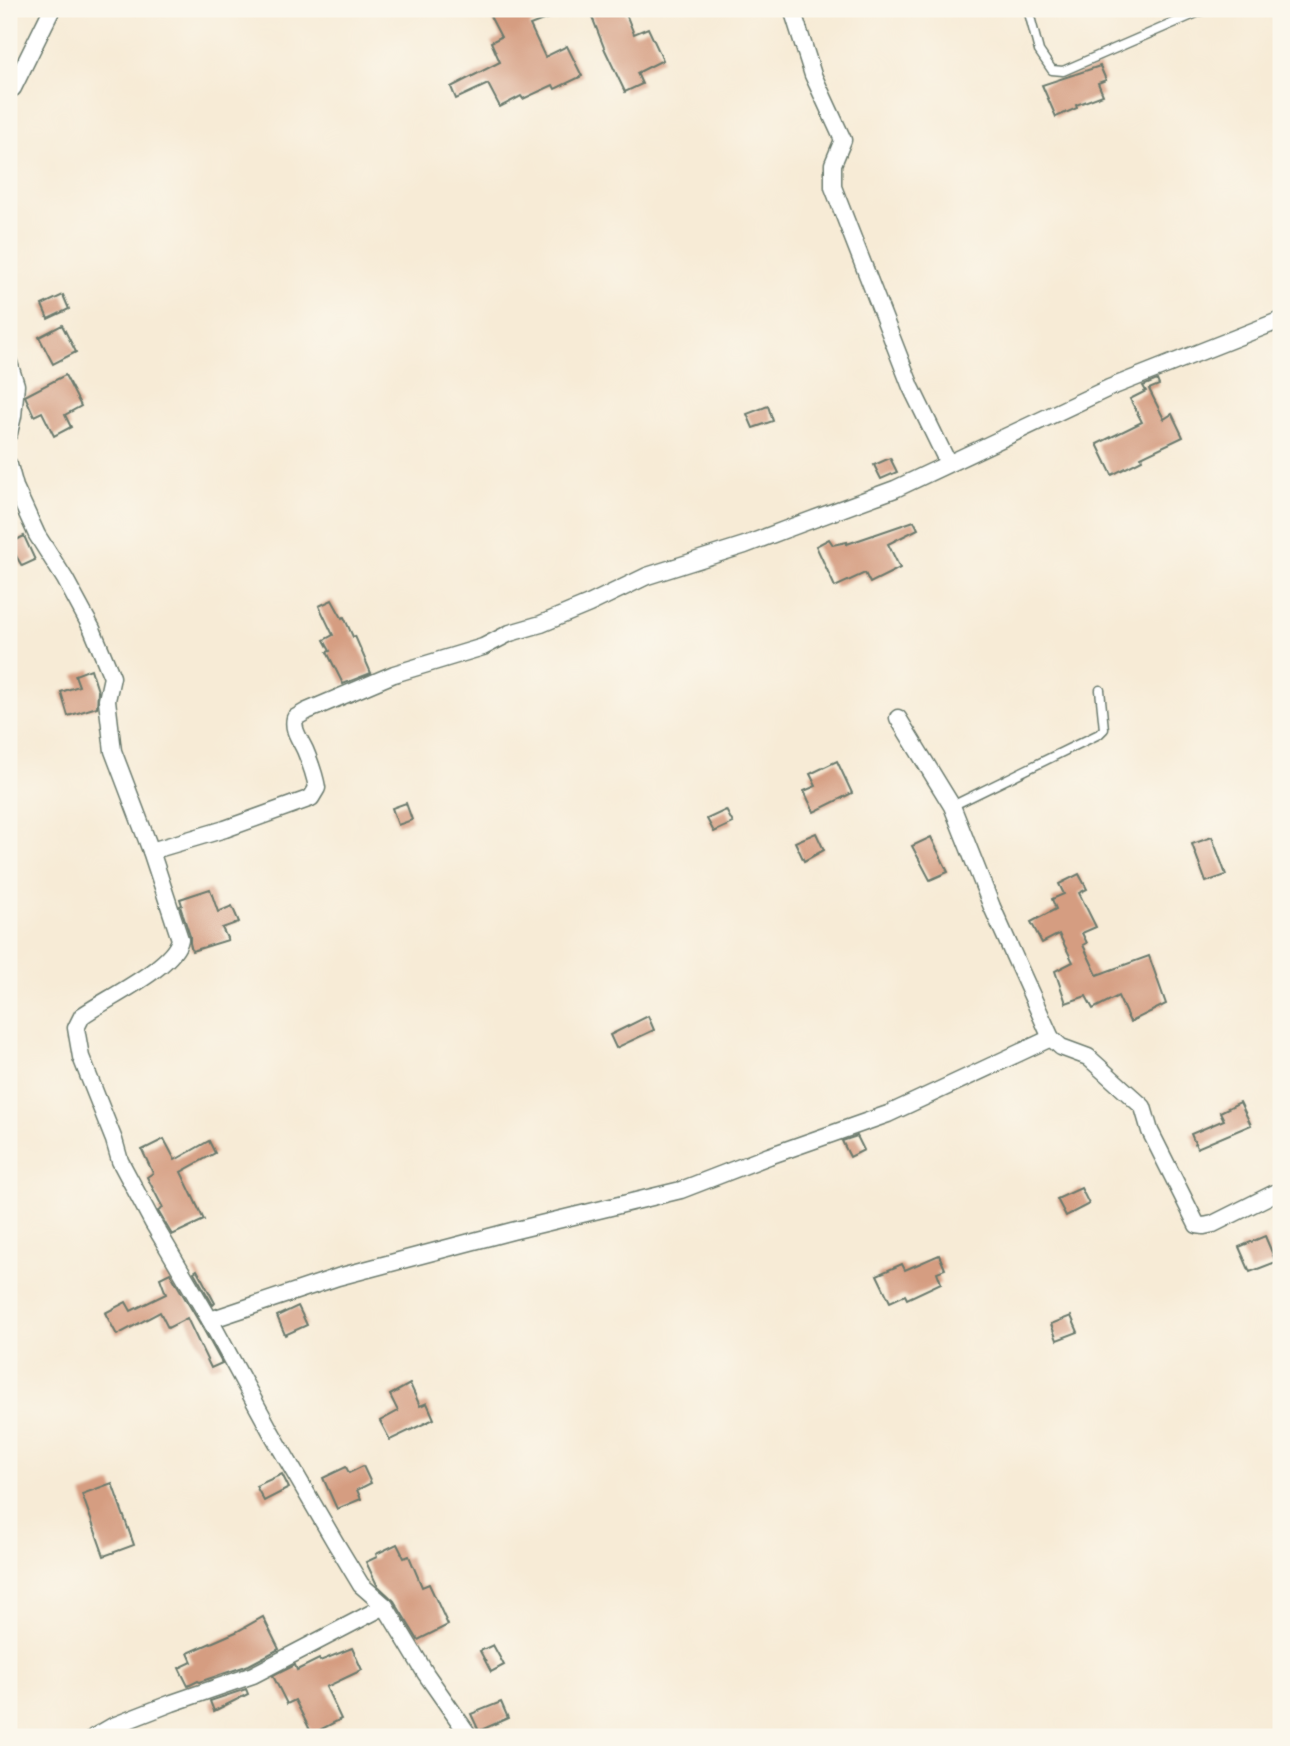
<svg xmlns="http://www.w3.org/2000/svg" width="1290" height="1746" viewBox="0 0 1290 1746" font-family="'Gochi Hand',sans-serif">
<rect width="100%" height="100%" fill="#fbf7ec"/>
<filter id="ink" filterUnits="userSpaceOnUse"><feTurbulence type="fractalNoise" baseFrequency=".0143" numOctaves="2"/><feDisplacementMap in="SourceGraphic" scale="14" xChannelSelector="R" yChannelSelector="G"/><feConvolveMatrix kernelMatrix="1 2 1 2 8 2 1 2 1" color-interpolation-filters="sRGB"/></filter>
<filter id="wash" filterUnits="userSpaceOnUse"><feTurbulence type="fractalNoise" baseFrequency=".00686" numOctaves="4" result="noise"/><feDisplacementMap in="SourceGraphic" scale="28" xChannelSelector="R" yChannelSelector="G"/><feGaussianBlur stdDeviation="1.57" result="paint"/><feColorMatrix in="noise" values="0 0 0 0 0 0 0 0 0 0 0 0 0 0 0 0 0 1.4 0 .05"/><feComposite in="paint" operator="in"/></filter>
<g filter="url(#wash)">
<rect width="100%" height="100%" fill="#f7ebd6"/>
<g id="blocks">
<g fill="#d59d81">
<polygon points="506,9 569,9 569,10 530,25 545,57 567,46 582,76 555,89 553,85 523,99 521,96 500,107 488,84 456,99 451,87 500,62 491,42 501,37 490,16"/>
<polygon points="589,9 624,9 634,34 648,28 663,60 637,73 642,84 625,92 605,50"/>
<polygon points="1100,66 1106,80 1098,83 1103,95 1076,105 1077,108 1056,117 1042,85"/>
<polygon points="63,295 69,309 48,319 42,305"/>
<polygon points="62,325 76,352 53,364 39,337"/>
<polygon points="65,375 81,406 65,415 71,427 54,436 42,412 34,416 25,396"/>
<polygon points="1157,380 1159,385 1149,389 1164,419 1172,414 1183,437 1141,457 1142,460 1112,475 1097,444 1142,422 1130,399 1146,391 1143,386"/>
<polygon points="768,406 773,421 753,428 747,414"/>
<polygon points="890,458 897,472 881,479 874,465"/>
<polygon points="914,521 918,529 888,544 900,568 870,583 865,573 835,587 816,546 829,539 833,545 847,542 847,544"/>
<polygon points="24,536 35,560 22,566 9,544"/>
<polygon points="332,600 342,618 344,617 353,637 355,636 371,673 343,684 327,652 330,651 324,640 333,635 319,606"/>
<polygon points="91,669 98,691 97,707 68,716 61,692 79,686 75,675"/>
<polygon points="837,761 852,793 814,812 804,791 816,786 810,774"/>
<polygon points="406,803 412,820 398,825 392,808"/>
<polygon points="726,810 733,823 714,832 707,819"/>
<polygon points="816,833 824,850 804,861 795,842"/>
<polygon points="931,837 948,872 930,880 912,846"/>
<polygon points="1212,837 1226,875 1206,882 1192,844"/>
<polygon points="1079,874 1087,889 1079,893 1096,927 1082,933 1087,943 1083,945 1097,975 1149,956 1166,1004 1130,1022 1118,996 1093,1009 1086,996 1066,1003 1055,971 1073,962 1059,934 1042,943 1031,922 1056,909 1052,899 1064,894 1059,884"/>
<polygon points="210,889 218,912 232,906 239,922 222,928 228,940 192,951 190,943 190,936 180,906 182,905 180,899"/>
<polygon points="648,1016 654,1030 616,1048 610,1035"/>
<polygon points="1240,1102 1251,1125 1197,1148 1191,1134 1224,1120 1220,1112"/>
<polygon points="857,1136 864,1150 850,1157 842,1141"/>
<polygon points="164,1139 175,1160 209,1141 215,1153 181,1172 204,1220 172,1235 158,1211 163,1208 147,1177 153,1173 142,1150"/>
<polygon points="1081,1188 1089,1204 1066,1216 1057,1199"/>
<polygon points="1265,1236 1276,1262 1250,1272 1239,1247"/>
<polygon points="939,1255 945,1269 937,1272 941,1283 907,1299 905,1295 890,1302 877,1275 902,1264 905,1270"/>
<polygon points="197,1270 215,1303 213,1305 194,1272"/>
<polygon points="170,1273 201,1325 222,1363 211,1368 187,1318 168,1328 160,1312 117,1335 105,1313 126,1302 131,1311 166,1294 160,1278"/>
<polygon points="298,1306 307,1325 285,1335 277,1316"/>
<polygon points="1071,1316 1078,1332 1057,1340 1051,1324"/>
<polygon points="410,1384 420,1406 427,1403 434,1419 390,1440 380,1421 398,1411 390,1395"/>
<polygon points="363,1466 371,1483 357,1490 361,1499 337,1509 323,1478 346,1467 349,1473"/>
<polygon points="282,1474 289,1488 264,1501 256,1486"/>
<polygon points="112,1483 134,1545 104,1556 82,1494"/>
<polygon points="397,1544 404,1558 409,1556 422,1587 429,1584 448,1625 418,1640 394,1601 377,1585 366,1562 377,1557 376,1554"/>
<polygon points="263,1617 279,1649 249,1665 199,1682 198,1681 188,1686 179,1668 192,1662 188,1653 236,1632"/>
<polygon points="493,1645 504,1665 491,1672 480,1651"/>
<polygon points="352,1648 362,1670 326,1687 341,1719 312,1734 295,1700 287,1704 273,1676 295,1665 297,1670 319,1659 320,1661"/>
<polygon points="246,1689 248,1694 214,1711 210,1701"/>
<polygon points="501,1702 508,1718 479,1731 471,1714"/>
</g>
</g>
</g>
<g filter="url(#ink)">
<use href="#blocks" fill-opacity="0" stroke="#6b7a6d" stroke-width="2"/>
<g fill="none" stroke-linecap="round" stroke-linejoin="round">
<defs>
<g id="service">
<polyline points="1028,9 1039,51 1052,70 1063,71 1206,9"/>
<polyline points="952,806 1099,734 1104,729 1100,690"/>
</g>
<g id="minor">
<polyline points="792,9 813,75 843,140 833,164 833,187 911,387 948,463"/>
<polyline points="9,89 13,88 52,9"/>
<polyline points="9,363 16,385 13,416 9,433"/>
<path d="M 9,465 L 15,487 L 37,535 L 65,579 L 92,629 L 112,677 L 107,700 L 113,751 L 151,851 L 180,939 C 175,967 105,999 82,1016 L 76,1028 L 81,1057 L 114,1140 L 120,1161 L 153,1223 L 210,1320 L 271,1432 L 335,1542 L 361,1585 L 385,1606 L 253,1675 L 172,1703 L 113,1726 L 94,1737"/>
<polyline points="898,718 952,806 992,907 1051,1038"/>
<path d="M 151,851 L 225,829 L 311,798 L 317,788 C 315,775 310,762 305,750 C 300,739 292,730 295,718 L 307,711 L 394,674 L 483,647 L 510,633 L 541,624 L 589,604 L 647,576 L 745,545 L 784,530 L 895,489 L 1109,388 L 1281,320"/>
<polyline points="210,1320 338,1277 512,1231 681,1190 769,1156 888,1114 1051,1038 1061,1047 1088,1057 1143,1107 1150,1131 1197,1225 1204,1226 1213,1224 1281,1190"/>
<polyline points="385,1606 426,1674 470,1737"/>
</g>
</defs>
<use href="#service" stroke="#6b7a6d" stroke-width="11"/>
<use href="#minor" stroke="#6b7a6d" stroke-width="19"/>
<use href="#service" stroke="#fff" stroke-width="8"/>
<use href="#minor" stroke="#fff" stroke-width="16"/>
</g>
</g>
<rect width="1290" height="1746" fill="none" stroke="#fbf7ec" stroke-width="35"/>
</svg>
